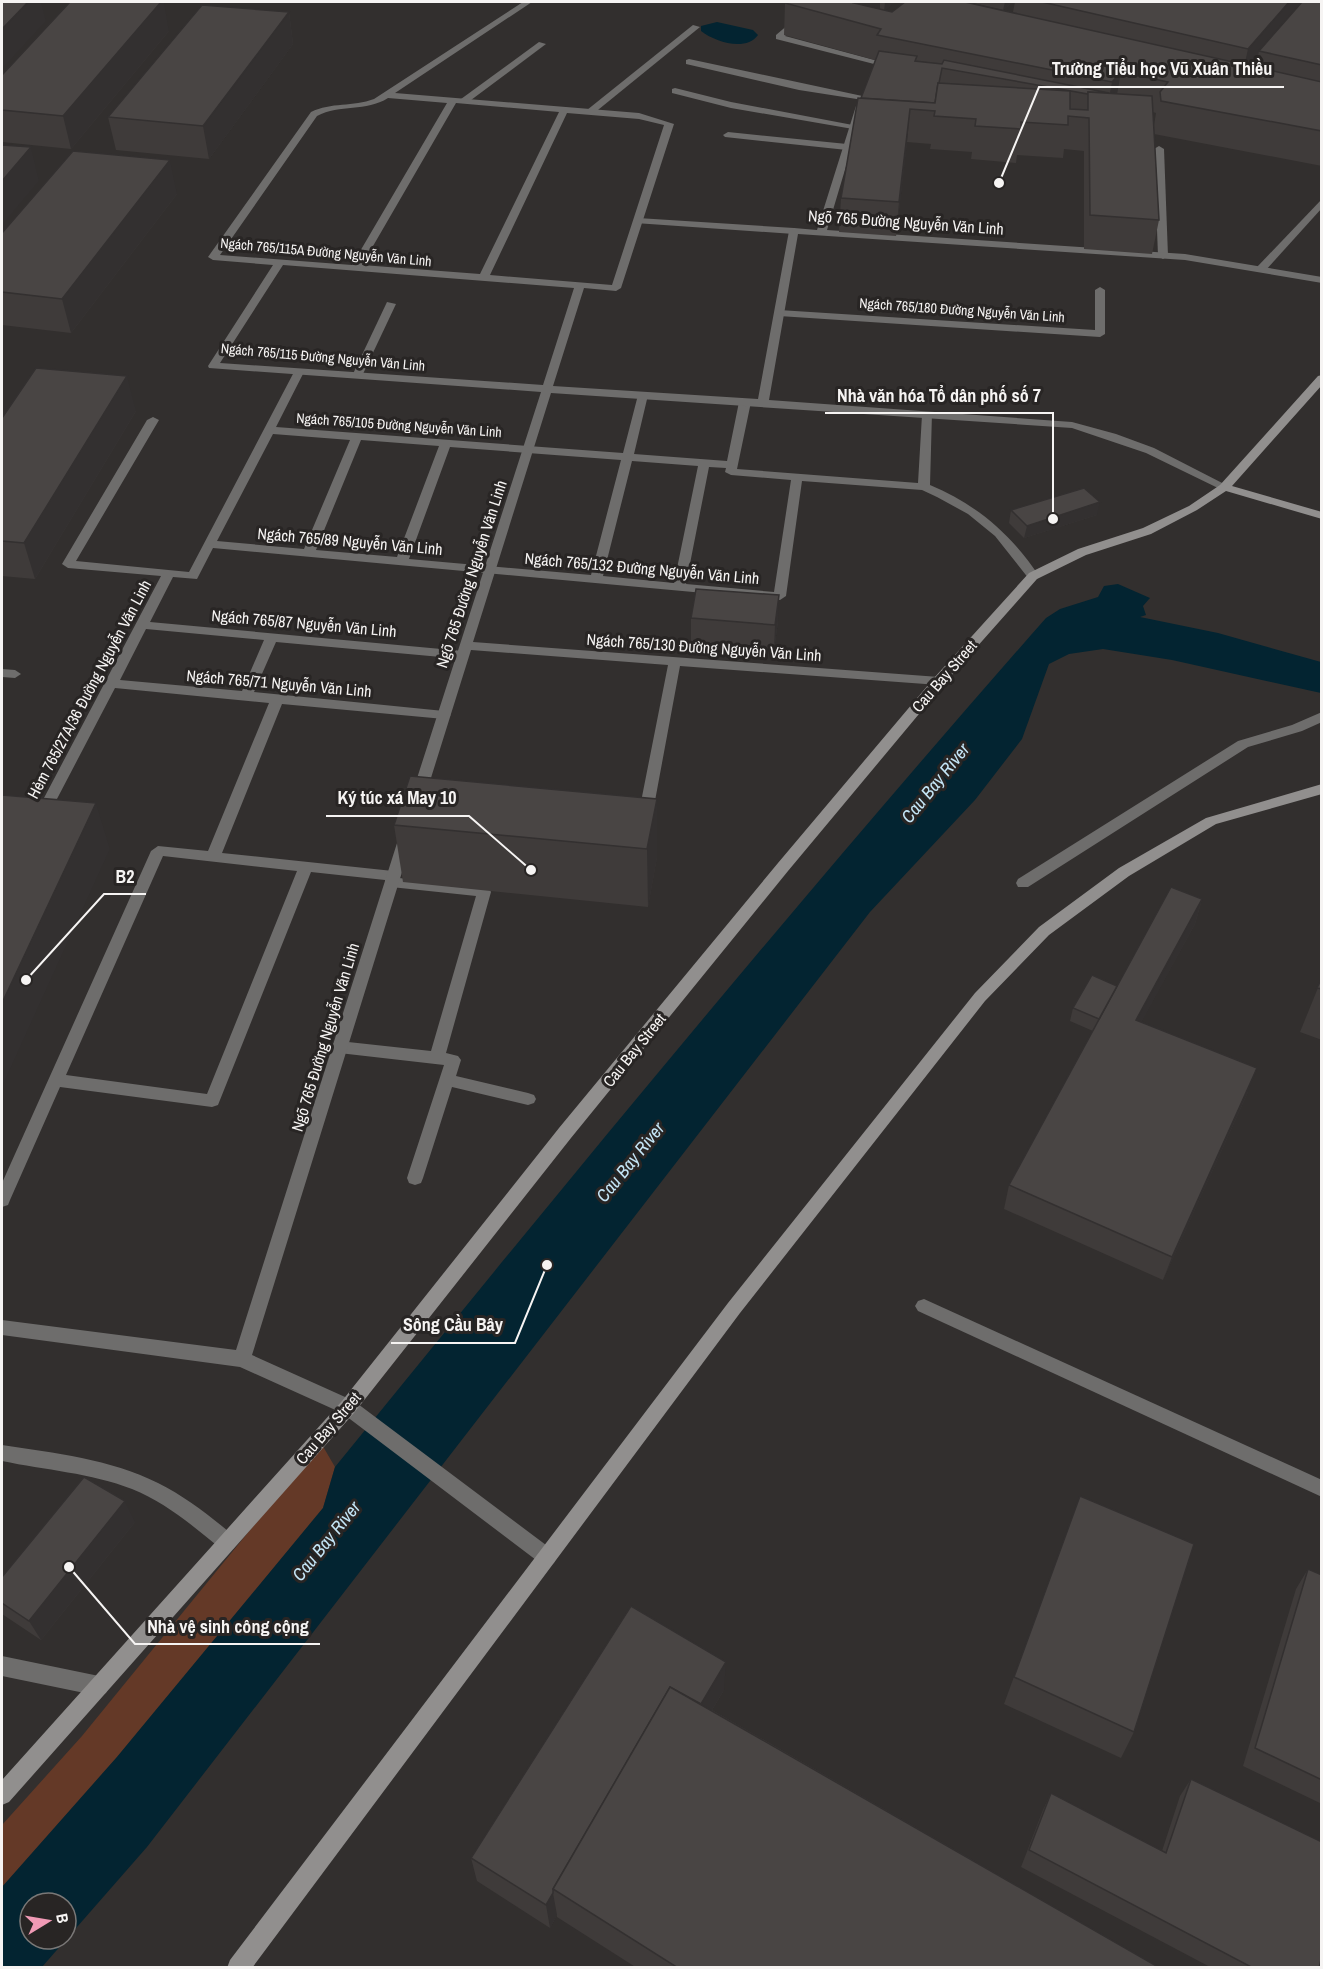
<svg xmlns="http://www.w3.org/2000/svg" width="1323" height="1969" viewBox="0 0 1323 1969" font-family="'Archivo Narrow',sans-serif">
<rect width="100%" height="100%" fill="#322f2e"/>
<polygon fill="#643927" points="321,1443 335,1467 323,1508 117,1757 2,1887 2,1825 82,1736"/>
<g fill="#032431" fill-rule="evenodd">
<path d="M 717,22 L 753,30 L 758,35 C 746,52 715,42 701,31 L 701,26 Z"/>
<path d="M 1118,584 L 1150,598 L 1143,606 L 1146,615 L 1140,617 L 1218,633 L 1321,662 L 1321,693 L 1172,660 L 1103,649 L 1069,654 L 1049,664 L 1022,739 L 975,800 L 870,912 L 147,1847 L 42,1967 L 2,1968 L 2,1887 L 117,1757 L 323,1508 L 335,1467 C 568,1180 802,895 1046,618 L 1060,609 L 1098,597 L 1104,586 ZM 30,1903 L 66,1903 L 66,1939 L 30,1939 Z"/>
</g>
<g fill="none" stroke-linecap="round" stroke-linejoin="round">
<g fill="#6e6d6c" fill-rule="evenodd">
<polygon points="815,2 823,2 785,36 878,61 878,65 776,39 776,35"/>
<polygon points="693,25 700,27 593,114 587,114 587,110"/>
<polygon points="539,42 546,44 467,103 461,103 461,99"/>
<polygon points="689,59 867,97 863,100 799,90 686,64 686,60"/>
<polygon points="675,88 731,102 858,126 853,129 731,108 672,93 672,89"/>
<polygon points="728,132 847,144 852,147 847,150 725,137 723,135"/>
<polygon points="1159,146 1164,149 1168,256 1163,259 1158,256 1154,149"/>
<polygon points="1322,199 1322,208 1265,271 1257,271 1257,267"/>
<polygon points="638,218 794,228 799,231 794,234 635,223 635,219"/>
<polygon points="1100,287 1105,290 1105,334 1100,337 779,316 774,313 779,310 1095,330 1095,290"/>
<polygon points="387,302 396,304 362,376 353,378 352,376"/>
<path d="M 299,369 L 304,372 L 276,427 L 623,453 L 638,395 L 643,392 L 648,395 L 634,454 L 727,461 L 739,402 L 745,399 L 751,402 L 737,469 L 918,483 L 922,415 L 928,412 L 932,413 L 930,485 C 977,505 1010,533 1039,576 L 1037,579 L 1029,579 L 995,536 L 968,514 L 937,497 L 922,490 L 802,481 L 786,596 L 780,600 L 213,548 L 197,579 L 173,577 L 150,622 L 463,651 L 469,655 L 463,659 L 276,642 L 254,692 L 444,711 L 451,715 L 444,719 L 282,704 L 222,853 L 393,871 L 398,872 L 399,878 L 489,888 L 491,892 L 446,1053 L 458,1056 L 461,1060 L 456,1076 L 528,1093 L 534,1095 L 536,1099 L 534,1103 L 528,1105 L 452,1087 L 423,1178 L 421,1183 L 415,1185 L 409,1183 L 407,1178 L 444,1065 L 339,1053 L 334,1051 L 331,1047 L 334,1043 L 339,1041 L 431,1051 L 476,896 L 391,887 L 386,886 L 385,880 L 311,872 L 218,1105 L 212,1107 L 60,1087 L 10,1200 L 8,1205 L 2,1207 L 2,1183 L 151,851 L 158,846 L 208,851 L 269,703 L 115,688 L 47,818 L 37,818 L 35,815 L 161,576 L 68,568 L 62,564 L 147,420 L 153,417 L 159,420 L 76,561 L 189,572 L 294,372 ZM 273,434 L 350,440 L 304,549 L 217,541 ZM 361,440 L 439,446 L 397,557 L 316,550 ZM 450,447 L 621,460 L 591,575 L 409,559 ZM 632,461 L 698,466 L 674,583 L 603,576 ZM 709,467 L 726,468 L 725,472 L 731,475 L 791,480 L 774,592 L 686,584 ZM 146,629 L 264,640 L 242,691 L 120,680 ZM 163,856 L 297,871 L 207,1094 L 66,1075 Z"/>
<polygon points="2,669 15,670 21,674 15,678 2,677"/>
<polygon points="1322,712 1322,722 1302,731 1248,747 1028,887 1018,887 1016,883 1018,879 1238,741 1292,725"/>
<polygon points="924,1299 1322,1480 1322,1497 918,1311 915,1306 918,1301"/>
<path d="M 2,1445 C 55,1453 110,1459 158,1483 C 186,1497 210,1516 234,1536 L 236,1542 L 234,1548 L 227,1551 L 220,1548 C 193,1526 165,1502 132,1489 C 91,1473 45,1470 2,1461 Z"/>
<polygon points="2,1656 99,1676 106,1679 109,1686 106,1693 99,1696 2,1676"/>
</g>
<g fill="#6e6d6c" fill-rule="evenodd">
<path d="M 523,2 L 532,2 L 395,93 L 639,113 L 674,124 L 621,288 L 616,291 L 584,288 L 553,386 L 758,399 L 789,231 L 794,228 L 817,230 L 856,106 L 860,103 L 864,106 L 827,230 L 1185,254 L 1322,277 L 1322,283 L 1185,260 L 798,234 L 769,400 L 1072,422 L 1116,434 L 1154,448 L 1230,487 L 1224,490 L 1220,489 L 1146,453 L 1072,428 L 551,393 L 473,642 L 939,677 L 945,681 L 939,685 L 680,666 L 652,817 L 645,822 L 638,817 L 668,665 L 471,650 L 425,797 L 418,802 L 413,800 L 411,797 L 541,392 L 209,368 L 208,366 L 273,265 L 213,260 L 208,257 L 311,112 C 331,102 353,107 374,99 ZM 388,98 L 447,103 L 352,265 L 220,255 L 317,116 C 340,104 366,112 388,98 ZM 456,103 L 559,112 L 480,274 L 362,265 ZM 567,113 L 639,119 L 664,125 L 612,285 L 490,275 ZM 283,265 L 574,288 L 543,385 L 220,363 Z"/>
<polygon points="405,835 412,840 252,1355 354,1401 554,1551 556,1557 554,1563 547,1566 540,1563 342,1413 240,1367 2,1335 2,1320 236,1350 398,840"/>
</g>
<g fill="#918f8e" fill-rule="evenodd">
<polygon points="1322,375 1322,385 1232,486 1322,512 1322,519 1226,491 1197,510 1151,534 1086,555 1037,579 944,684 788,871 571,1138 354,1413 9,1802 2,1805 2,1780 342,1401 559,1128 778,863 934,678 1029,573 1078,549 1143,528 1189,506 1220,485 1318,376"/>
<polygon points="1322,784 1322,794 1216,824 1129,876 1049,935 985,1001 740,1313 252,1968 227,1968 230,1960 728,1303 975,993 1039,927 1119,868 1206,818"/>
</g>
</g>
<g fill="#3f3b3a">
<polygon points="788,2 895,2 885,10 892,12 1013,12 1015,2 1322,2 1322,166 1154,134 1154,125 1156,113 1153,112 1159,220 1152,254 1084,249 1084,151 1064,149 1063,158 1017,155 1016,163 971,159 972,152 930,149 931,144 907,142 896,236 839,232 841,198 861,98 875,60 784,35 785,3"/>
<polygon points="969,2 1013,2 1003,10"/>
<polygon points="289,12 293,44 209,159 116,150 108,117"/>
<polygon points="169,31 71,149 2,142 2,75"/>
<polygon points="177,194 71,333 2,325 2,233"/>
<polygon points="136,411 35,579 2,576 2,418"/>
<polygon points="1011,510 1097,515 1024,538 1009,523"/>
<polygon points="691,618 778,621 774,650 691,644"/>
<polygon points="657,799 657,857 648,907 403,882 394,825"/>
<polygon points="1202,899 1195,924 1141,1022 1248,1092 1163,1280 1004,1209 1009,1185 1093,1031 1070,1021 1073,1008 1117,986"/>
<polygon points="1322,978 1322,1040 1300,1032"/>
<polygon points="1080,1496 1134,1732 1121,1758 1004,1704"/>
<polygon points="135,1522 41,1640 2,1614 2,1577"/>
<polygon points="1308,1569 1322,1575 1322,1804 1243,1766 1296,1589"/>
<polygon points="724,1690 712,1710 1160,1968 637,1968 557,1917 557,1915 550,1928 477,1881 471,1858"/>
<polygon points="1191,1779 1319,1968 1212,1968 1021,1867 1043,1810 1051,1793 1162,1851 1180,1796"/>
</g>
<g fill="#333030">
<polygon points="28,2 41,2 46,21 2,69 2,29"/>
<polygon points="161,2 164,2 169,31 71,149 63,116"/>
<polygon points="856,2 880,2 880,11 854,3"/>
<polygon points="885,2 895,2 884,12"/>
<polygon points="1005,2 1013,2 1003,10"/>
<polygon points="1289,2 1309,2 1259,51 1257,62 1241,81 1248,49"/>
<polygon points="289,12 293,44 209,159 203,126"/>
<polygon points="1121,72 1116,100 1109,98 1112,82"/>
<polygon points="910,109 907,142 896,236 899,202"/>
<polygon points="31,147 39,181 2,225 2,181"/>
<polygon points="170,160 177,194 71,333 62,299"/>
<polygon points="127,376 136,411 35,579 24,543"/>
<polygon points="1100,502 1097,515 1024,538 1027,526"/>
<polygon points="779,595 778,621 774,650 775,625"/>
<polygon points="657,799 657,857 648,907 647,849"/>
<polygon points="96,803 110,849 2,1087 2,1003"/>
<polygon points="1202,899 1195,924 1129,1045 1136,1020"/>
<polygon points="1257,1068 1248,1092 1163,1280 1172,1257"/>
<polygon points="125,1501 135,1522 41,1640 29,1621"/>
<polygon points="726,1662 724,1690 697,1735 698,1709"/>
<polygon points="553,1893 557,1915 550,1928 546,1905"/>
</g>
<g fill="#494544" stroke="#333030" stroke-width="1.5">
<polygon points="2,2 28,2 2,29"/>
<polygon points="70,2 161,2 63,116 2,110 2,75"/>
<polygon points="788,2 856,2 854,3 892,12 905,2 965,2 1322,82 1322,131 1161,101 1160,92 1168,82 1121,72 1112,82 877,35 881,29 785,3"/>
<polygon points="1042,2 1289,2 1248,49"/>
<polygon points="1302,2 1322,2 1322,65 1259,51"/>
<polygon points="202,5 289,12 203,126 108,117"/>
<polygon points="879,51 917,56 915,61 942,64 944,60 1109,93 1088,92 1088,94 942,68 939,83 938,83 935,103 861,98"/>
<polygon points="938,83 1070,91 1070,109 1088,110 1088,92 1152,96 1159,220 1090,215 1089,118 1068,116 1068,125 1021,122 1021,129 975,126 976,119 934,116 935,111 910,109 899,202 841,198 858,98 935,103"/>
<polygon points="2,145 31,147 2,181"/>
<polygon points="73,151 170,160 62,299 2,292 2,233"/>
<polygon points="36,368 127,376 24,543 2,541 2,418"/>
<polygon points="1084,488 1100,502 1027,526 1011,510"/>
<polygon points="696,589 779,595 775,625 691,618"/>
<polygon points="410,776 657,799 647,849 394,825"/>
<polygon points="2,795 96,803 2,1003"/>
<polygon points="1171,887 1202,899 1136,1020 1257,1068 1172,1257 1009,1185"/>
<polygon points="1092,975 1117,986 1099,1019 1073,1008"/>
<polygon points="1322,978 1322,989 1317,988"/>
<polygon points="84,1477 125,1501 29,1621 2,1603 2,1577"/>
<polygon points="1080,1496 1194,1544 1134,1732 1014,1677"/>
<polygon points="1308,1569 1322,1575 1322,1780 1255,1748"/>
<polygon points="631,1606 726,1662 701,1704 670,1687 553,1889 553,1893 546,1905 471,1858"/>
<polygon points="670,1687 1160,1968 678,1968 553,1889"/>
<polygon points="1191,1779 1322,1842 1322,1956 1319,1968 1253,1968 1029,1850 1051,1793 1166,1853"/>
</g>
<g text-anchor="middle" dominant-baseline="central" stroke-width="6" stroke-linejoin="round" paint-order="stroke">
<g font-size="14" fill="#f6f4f3" stroke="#282524">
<text transform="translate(326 252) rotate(5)">Ngách 765/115A Đường Nguyễn Văn Linh</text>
<text transform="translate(962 310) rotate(4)">Ngách 765/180 Đường Nguyễn Văn Linh</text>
<text transform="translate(323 357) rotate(5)">Ngách 765/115 Đường Nguyễn Văn Linh</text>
<text transform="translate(399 425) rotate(4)">Ngách 765/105 Đường Nguyễn Văn Linh</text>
</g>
<g font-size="16" fill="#f6f4f3" stroke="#282524">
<text transform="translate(906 222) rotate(4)">Ngõ 765 Đường Nguyễn Văn Linh</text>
<text transform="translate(350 541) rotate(5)">Ngách 765/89 Nguyễn Văn Linh</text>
<text transform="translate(642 568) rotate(5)">Ngách 765/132 Đường Nguyễn Văn Linh</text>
<text transform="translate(471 574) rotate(-72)">Ngõ 765 Đường Nguyễn Văn Linh</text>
<text transform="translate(304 623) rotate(5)">Ngách 765/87 Nguyễn Văn Linh</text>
<text transform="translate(704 647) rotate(4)">Ngách 765/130 Đường Nguyễn Văn Linh</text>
<text transform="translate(944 676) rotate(-49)">Cau Bay Street</text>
<text transform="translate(279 683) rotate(5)">Ngách 765/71 Nguyễn Văn Linh</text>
<text transform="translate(89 689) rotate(-62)">Hẻm 765/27A/36 Đường Nguyễn Văn Linh</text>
<text transform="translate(325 1037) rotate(-73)">Ngõ 765 Đường Nguyễn Văn Linh</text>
<text transform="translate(634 1050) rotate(-51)">Cau Bay Street</text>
<text transform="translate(328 1428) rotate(-49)">Cau Bay Street</text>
</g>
<g font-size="18" font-style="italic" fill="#c4e5f6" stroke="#282524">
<text transform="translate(935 783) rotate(-51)">Cau Bay River</text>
<text transform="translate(630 1162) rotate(-51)">Cau Bay River</text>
<text transform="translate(326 1541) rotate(-51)">Cau Bay River</text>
</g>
</g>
<path fill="none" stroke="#f6f4f3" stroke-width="2" d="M999 183L1039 87H1284M1053 519L1053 413H825M531 870L469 816H326M26 980L104 894H146M547 1265L515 1343H391M69 1567L135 1644H320"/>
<g fill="#f6f4f3" stroke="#282524" stroke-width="2">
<circle cx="999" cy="183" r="6"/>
<circle cx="1053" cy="519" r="6"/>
<circle cx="531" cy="870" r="6"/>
<circle cx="26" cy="980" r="6"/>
<circle cx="547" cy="1265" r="6"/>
<circle cx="69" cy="1567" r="6"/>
</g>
<g font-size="18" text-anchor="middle" font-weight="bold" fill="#f6f4f3" stroke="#282524" stroke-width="6" stroke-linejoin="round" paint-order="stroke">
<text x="1162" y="75">Trường Tiểu học Vũ Xuân Thiều</text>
<text x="939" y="402">Nhà văn hóa Tổ dân phố số 7</text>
<text x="397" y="804">Ký túc xá May 10</text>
<text x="125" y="883">B2</text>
<text x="453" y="1331">Sông Cầu Bây</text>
<text x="228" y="1633">Nhà vệ sinh công cộng</text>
</g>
<rect width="1323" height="1969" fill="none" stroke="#f6f4f3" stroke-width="6"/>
<g transform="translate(48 1921) rotate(79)"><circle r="28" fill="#282524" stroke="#7a7877" stroke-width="1.5"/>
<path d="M0-4.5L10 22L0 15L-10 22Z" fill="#f09ab5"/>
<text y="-9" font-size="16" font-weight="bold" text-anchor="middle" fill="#f6f4f3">B</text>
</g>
</svg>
